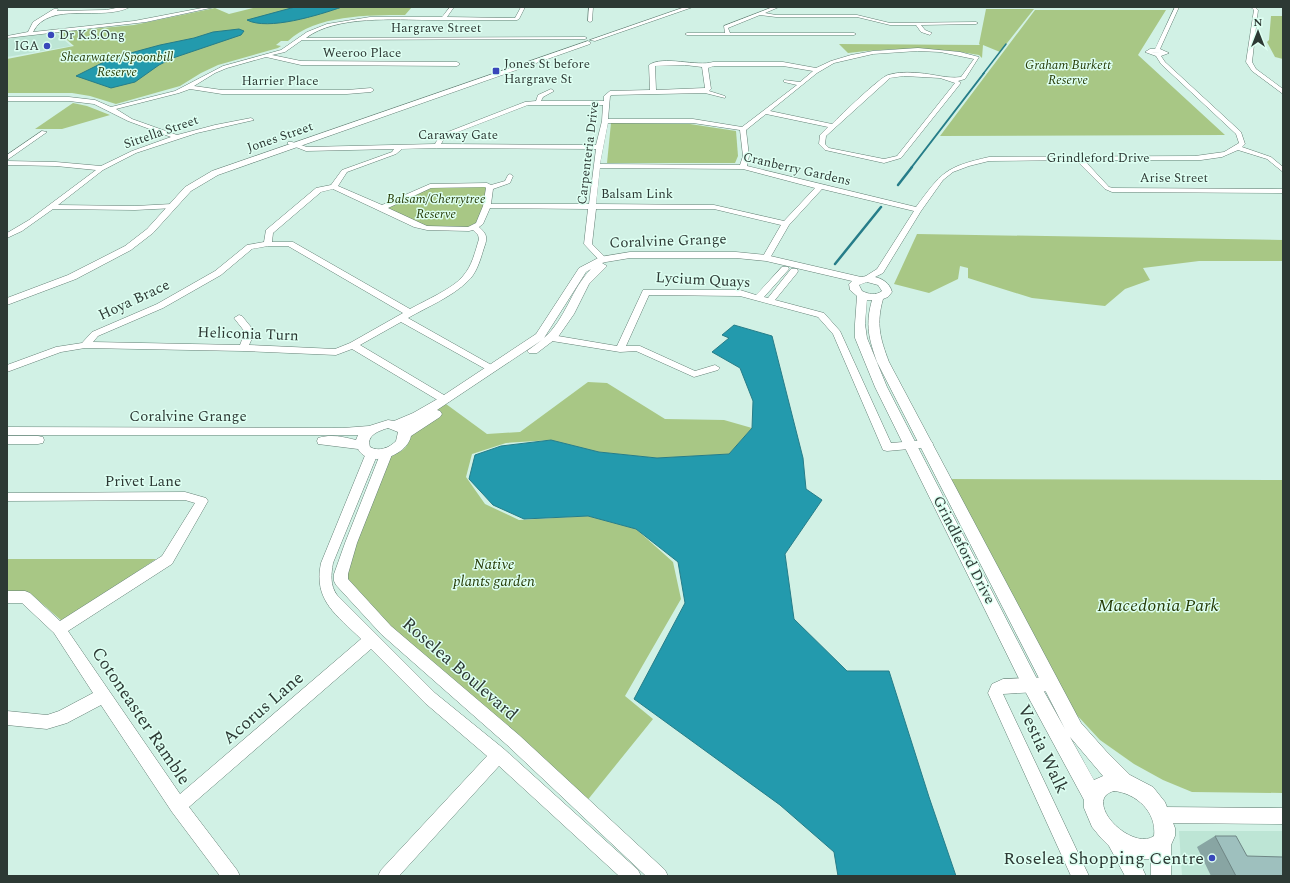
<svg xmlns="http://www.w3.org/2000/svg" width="1290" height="883" viewBox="0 0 1290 883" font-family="Spectral,serif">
<rect width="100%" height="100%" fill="#d1f1e5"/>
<g fill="#bde5d5">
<polygon points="55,32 71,46 7,57 7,40 17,36"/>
<polygon points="1179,831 1283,831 1283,876 1182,876"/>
</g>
<g fill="#a8c785">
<path d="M 257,7 L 412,7 L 405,15 C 369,15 315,15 288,41 L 281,41 L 276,45 L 281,46 L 278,48 L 218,65 L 201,73 L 180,86 L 116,104 L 90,96 L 72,93 L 7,93 L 7,59 L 74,46 L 58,32 L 134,25 L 215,8 L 229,14 Z"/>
<path d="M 986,9 L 1034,9 L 1000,52 L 983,45 L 982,58 L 979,55 C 935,47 892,48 848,53 L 839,44 L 980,45 L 979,44 Z"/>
<polygon points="1035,10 1166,10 1138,55 1225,135 940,136"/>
<polygon points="1271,16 1283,16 1283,59 1275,57 1267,42 1269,40"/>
<polygon points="73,103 87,106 110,115 62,129 35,129"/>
<polygon points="611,123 690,124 736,131 738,156 735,163 607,163"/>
<polygon points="487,185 487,206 474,227 427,228 382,208 430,186"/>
<polygon points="917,234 1283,240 1283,261 1199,261 1143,268 1150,280 1125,289 1105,306 1032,298 968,278 968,268 960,266 958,279 929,293 894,284"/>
<path d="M 588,382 L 607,383 L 665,419 L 724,420 L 752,428 L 729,454 L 657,458 L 599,452 L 551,440 L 506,443 L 472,454 L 466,477 L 485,504 L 519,520 L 588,516 L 636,529 L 673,562 L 681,599 L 625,696 L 653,719 L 586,802 L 435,674 L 343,580 L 380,458 C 405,452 409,450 413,424 L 446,404 L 487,434 L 520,432 Z"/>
<polygon points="948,479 1283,480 1283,793 1192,792 1163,780 1134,764 1100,740 1074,712"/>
<polygon points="7,559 156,559 63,622 30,593 7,593"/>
</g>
<g fill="#239aad" stroke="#267d89">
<path d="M 295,7 L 342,7 C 319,15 268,31 247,20 Z"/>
<polygon points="239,29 244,31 241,35 173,58 159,65 135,82 111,88 76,76 112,58 160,45 194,38 213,32"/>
<polygon points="734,325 772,336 803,458 806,489 822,500 785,554 794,619 847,671 889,671 929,797 956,876 838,876 834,852 780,805 634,699 685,603 678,562 636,529 588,516 524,519 493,505 469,479 475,455 501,446 551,440 599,452 657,458 729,454 752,428 753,401 740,368 712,352 729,338 722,335"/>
</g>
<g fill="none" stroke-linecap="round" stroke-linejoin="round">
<polyline stroke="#267d89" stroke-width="1.5" points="983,74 1006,44"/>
<polyline stroke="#267d89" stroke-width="2" points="911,168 984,73"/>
<g stroke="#267d89" stroke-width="2.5">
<polyline points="898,185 912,167"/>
<polyline points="835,264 881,207"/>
</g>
<defs>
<g id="minor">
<path d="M 121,7 L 130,7 C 102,22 49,0 33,32 L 134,21 L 207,7 L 215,7 L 146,22 L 7,38 L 7,36 L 28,32 L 33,22 L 54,9 L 58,9 L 57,11 L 106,10 Z"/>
<path d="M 450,7 L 454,7 L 447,17 L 515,18 L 521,7 L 525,7 L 519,19 L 517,20 C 488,20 460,20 431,20 C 395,20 336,15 306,38 L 585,37 L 587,38 L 585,39 L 302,40 L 285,52 L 272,55 L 301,61 L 457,62 L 460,64 L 457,66 L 301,65 L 266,57 L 227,68 L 215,73 L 194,86 L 222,90 L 347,90 L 371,88 L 374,90 L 371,92 L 347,94 L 222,94 L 190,89 L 179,93 L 116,109 L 132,119 L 177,135 L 215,125 L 251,118 L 254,120 L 197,133 L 136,153 L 103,170 L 58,205 L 135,206 L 172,204 L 176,206 L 175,208 L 135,210 L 53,209 L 22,231 L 7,238 L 7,233 L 29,220 L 96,170 L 56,166 L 7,165 L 7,161 L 56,162 L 101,166 L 132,151 L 171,137 L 128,121 L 94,104 L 69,101 L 7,101 L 7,97 L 69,97 L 95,100 L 111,107 L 175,91 L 223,66 L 281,50 L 307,32 L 327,24 L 370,17 L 442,17 Z"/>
<polygon points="589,7 593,7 592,21 590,22 588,21"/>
<polygon points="773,7 779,7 765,13 776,15 857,15 890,23 976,22 978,23 976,24 921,25 925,30 932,33 930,35 921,32 916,25 890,25 857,17 776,17 760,15 728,28 730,33 854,33 856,34 854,35 687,35 685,34 687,33 725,33 724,26"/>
<path d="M 1175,7 L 1179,7 L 1160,49 L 1169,53 L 1161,56 L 1165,62 L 1241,132 L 1245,144 L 1242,147 L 1271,157 L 1283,167 L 1283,172 L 1267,159 L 1238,150 L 1222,157 L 1201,160 L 1084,160 L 1109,187 L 1113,188 L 1283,189 L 1283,193 L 1112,192 L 1105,189 L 1076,160 L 989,161 L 969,166 L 953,172 L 943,180 L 921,211 L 883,273 L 865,282 L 861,279 L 877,269 L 914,211 L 822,189 L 789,225 L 770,258 L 766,260 L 762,258 L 781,225 L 714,209 L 596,209 L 592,244 L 607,259 L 603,261 L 600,261 L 584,244 L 588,209 L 490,208 L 483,224 L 479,227 C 489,236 487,239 483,251 C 480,261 476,274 468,281 C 452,297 427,307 408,318 L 495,367 L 497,369 L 495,371 L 489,371 L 401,322 L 360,345 L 449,398 L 450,400 L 449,402 L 441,402 L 352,349 L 336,355 L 243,351 L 85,348 L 61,352 L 7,372 L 7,365 L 56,347 L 82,343 L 92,332 L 157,304 L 215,271 L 247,245 L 264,242 L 266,230 L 316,188 L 331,185 L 342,170 L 392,152 L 394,149 L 306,151 L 288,144 L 288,142 L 292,142 L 307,147 L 435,144 L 440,135 L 525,102 L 536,101 L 538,95 L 551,89 L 554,91 L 543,97 L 541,101 L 604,101 L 604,96 L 610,91 L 650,90 L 649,65 C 662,55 698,67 713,62 L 783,62 L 816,68 L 831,61 L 851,55 L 873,51 L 918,48 L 960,52 L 979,57 L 965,79 L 958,81 L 961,83 L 960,84 L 901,158 L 884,163 L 825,150 L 819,144 L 820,135 L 828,127 L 766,114 L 746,130 L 749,156 L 747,166 L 916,207 C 942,172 945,167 989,157 L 1195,156 L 1224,152 L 1239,143 L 1236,134 L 1161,64 L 1156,56 L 1145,52 L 1150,49 L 1155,49 ZM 918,51 L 940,52 L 974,59 L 961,77 C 948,79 933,74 919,73 C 908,72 898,72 888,75 C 879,78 841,115 832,124 L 770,111 L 817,73 L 834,63 L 873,54 ZM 1152,52 L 1153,52 L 1162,53 ZM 685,65 L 702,67 L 705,88 L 656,90 L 655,66 ZM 714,66 L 783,66 L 813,71 L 800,82 L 784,80 L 784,82 L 797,85 L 742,127 L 693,119 L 608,119 L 610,96 L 612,95 L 705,93 L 725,98 L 725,96 L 709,91 L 711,89 L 708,68 ZM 904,76 L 940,78 L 955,83 L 897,156 L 884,159 L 829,148 L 825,144 L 826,136 L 890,78 ZM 528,105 L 603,105 L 602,121 L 596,145 L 441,144 L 445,137 ZM 608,123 L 693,123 L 740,130 L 743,156 L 740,165 L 600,164 ZM 437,148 L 596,149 L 589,204 L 491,204 L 493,189 L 510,183 L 513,176 L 510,174 L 508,175 L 505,181 L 491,185 L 487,183 L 430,184 L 382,205 L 338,186 L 347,172 L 396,154 L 402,149 ZM 600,168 L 743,169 L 815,188 L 784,221 L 714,205 L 596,204 ZM 485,187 L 486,188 L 483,206 L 476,223 L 468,227 L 427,226 L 388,208 L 431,188 ZM 333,189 L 414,227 L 427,230 L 469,231 L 473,230 L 478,235 L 479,239 C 475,252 472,266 463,276 C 454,288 424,301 410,309 L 293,242 L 272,242 L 273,233 L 321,192 ZM 268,246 L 288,246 L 403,313 L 350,343 L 335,349 L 249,345 L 255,332 L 242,316 L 239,315 L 234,318 L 245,332 L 240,345 L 93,342 L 98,336 L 163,308 L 221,275 L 252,249 Z"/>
<polygon points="1251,7 1255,7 1258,10 1252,62 1256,69 1283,89 1283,94 1252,71 1246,62 1254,10"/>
<polygon points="42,131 47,132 7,160 7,155"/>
<polygon points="782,267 788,267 789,269 764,297 768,298 791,269 797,269 798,271 797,273 775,300 824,313 840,331 891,443 927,440 931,441 933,444 931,447 887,451 883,450 833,334 818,317 740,296 649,295 626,346 640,346 695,371 715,365 720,368 718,370 694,377 636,351 620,352 552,341 547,338 552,335 617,346 643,290 740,290 756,295"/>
<polygon points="387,448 391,449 393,452 357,543 348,574 348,579 391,626 519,735 665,870 668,876 646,876 507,745 381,634 336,585 334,581 334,574 345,543 381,452 383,449"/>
<path d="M 372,449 L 376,450 L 378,453 L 333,563 C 331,575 330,585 337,595 L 435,693 L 504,749 L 638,870 L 641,876 L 619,876 L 499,766 L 399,876 L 378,876 L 381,870 L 487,756 L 425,703 L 371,649 L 189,807 L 237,870 L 240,876 L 220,876 L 172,812 L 101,705 L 67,723 L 47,729 L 7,725 L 7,711 L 47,715 L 59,711 L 93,693 L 54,633 L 22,603 L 7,603 L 7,591 L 25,591 L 30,593 L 60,621 L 162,556 L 195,503 L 185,500 L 7,501 L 7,493 L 185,492 L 206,498 L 208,501 L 172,564 L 68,631 L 180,794 L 361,639 C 337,615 313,601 321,563 L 366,453 L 368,450 Z"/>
<polygon points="1051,677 1056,679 1058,684 1056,689 1051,691 1003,694 1089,876 1071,876 988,693 992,684 1003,679"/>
<polygon points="1162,807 1283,808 1283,824 1162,823 1156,821 1154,815 1156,809"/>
</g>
<g id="tertiary">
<polygon points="685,7 693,7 595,41 590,40"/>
<polygon points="588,41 591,43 590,44 218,175 191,191 153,233 131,250 76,279 7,305 7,298 68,275 125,246 147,229 185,187 212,171"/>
<path d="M 630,252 L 736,252 L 766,255 L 861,277 C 873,274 889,279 892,292 L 888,297 L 883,299 C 876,324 880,338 889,362 L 1081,723 L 1106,751 L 1130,775 L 1153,787 L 1165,802 L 1175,828 L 1175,836 L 1171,845 L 1171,876 L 1151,876 L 1151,859 L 1138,859 L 1146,876 L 1125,876 L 1109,846 L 1101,838 L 1092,827 L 1084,808 L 1084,800 L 1025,691 L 875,387 L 855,338 L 855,324 L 857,296 L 850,290 L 849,284 L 852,281 L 766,261 L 736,258 L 630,258 L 606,262 L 602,263 L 607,266 L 589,284 L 574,314 L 558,337 L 537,353 L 529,353 L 527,351 L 542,340 L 437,410 L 440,411 L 442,414 L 440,417 L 411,436 C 407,456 369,469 358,449 L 318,444 L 317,441 L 318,438 C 331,434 344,437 356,440 L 358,435 L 7,435 L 7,427 L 343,428 L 369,426 L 388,420 L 394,421 L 413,413 L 441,397 L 536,334 L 579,268 L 600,257 ZM 591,269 C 571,289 566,319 544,338 L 586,272 ZM 867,282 L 878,285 L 882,291 C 875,296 869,294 862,291 L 859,285 ZM 867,300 L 872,300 C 865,325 869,339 877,362 L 1065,729 L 1037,679 L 887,387 L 867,338 L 865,324 ZM 388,428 L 398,432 L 396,441 C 389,448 379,452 370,447 C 366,435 379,431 388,428 ZM 1070,737 L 1103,776 L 1094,780 ZM 1114,791 C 1136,793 1157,812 1154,836 C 1136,849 1097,817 1104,798 C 1106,794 1110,792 1114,791 Z"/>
<polygon points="7,436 38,436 43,437 44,440 43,443 38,444 7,444"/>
</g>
</defs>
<use href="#minor" stroke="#638075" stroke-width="1"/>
<use href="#tertiary" stroke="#638075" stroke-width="1"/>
<use href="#minor" fill="#fff" fill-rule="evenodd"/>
<use href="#tertiary" fill="#fff" fill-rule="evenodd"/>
</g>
<polygon fill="#88a5a3" points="1215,836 1247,856 1283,876 1211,876 1197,847"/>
<polygon fill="#9ec0be" stroke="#6f8685" points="1215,836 1236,836 1247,856 1283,857 1283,876 1236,876"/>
<g fill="#3947ba" stroke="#defff2" stroke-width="1.5">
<circle cx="51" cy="35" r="4"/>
<circle cx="47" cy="46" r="4"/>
<rect x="492" y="67" width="8" height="8" rx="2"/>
<circle cx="1212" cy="858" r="4"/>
</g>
<g text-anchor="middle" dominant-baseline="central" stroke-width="3" stroke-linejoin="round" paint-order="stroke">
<g font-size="13" fill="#2d3934" stroke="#defff2">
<text x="436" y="28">Hargrave Street</text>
<text x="362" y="53">Weeroo Place</text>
<text x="280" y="81">Harrier Place</text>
<text transform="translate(161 132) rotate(-19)">Sittella Street</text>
<text x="458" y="135">Caraway Gate</text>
<text transform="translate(280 137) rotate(-19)">Jones Street</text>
<text transform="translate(588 153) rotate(-83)">Carpenteria Drive</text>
<text x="1098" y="158">Grindleford Drive</text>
<text transform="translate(797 169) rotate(13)">Cranberry Gardens</text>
<text x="1174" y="178">Arise Street</text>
<text x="637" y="194">Balsam Link</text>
</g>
<g font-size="13" fill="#2d3934" stroke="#defff2" text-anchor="start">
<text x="59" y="35">Dr K.S.Ong</text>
<text x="39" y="46" text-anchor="end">IGA</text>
<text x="504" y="64">Jones St before<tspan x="504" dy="15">Hargrave St</tspan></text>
</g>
<g font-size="13" font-style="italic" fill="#273c07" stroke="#defff2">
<text x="117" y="57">Shearwater/Spoonbill<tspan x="117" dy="15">Reserve</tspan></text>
<text x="1068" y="65">Graham Burkett<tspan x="1068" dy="15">Reserve</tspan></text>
<text x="436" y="199">Balsam/Cherrytree<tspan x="436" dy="15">Reserve</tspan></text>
</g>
<g font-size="15" fill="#2d3934" stroke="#defff2">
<text transform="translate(668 241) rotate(-2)">Coralvine Grange</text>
<text transform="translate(703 280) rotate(3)">Lycium Quays</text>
<text transform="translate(134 300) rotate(-25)">Hoya Brace</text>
<text transform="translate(248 334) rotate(2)">Heliconia Turn</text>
<text x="188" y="416">Coralvine Grange</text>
<text x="143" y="481">Privet Lane</text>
<text transform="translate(964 550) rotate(63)">Grindleford Drive</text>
</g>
<g font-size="15" font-style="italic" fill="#273c07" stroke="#defff2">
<text x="494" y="564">Native<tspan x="494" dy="17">plants garden</tspan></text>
</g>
<g font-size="18" font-style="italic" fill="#273c07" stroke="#defff2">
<text x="1158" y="605">Macedonia Park</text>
</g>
<g font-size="18" fill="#2d3934" stroke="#defff2">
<text transform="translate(460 669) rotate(41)">Roselea Boulevard</text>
<text transform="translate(263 708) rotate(-41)">Acorus Lane</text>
<text transform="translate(141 716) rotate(56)">Cotoneaster Ramble</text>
<text transform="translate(1043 749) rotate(65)">Vestia Walk</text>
</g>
<g font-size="18" fill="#2d3934" stroke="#defff2" text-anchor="end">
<text x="1204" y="858">Roselea Shopping Centre</text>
</g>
</g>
<rect width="1290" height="883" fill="none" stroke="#2d3934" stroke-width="16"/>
<g transform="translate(1258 32)" stroke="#defff2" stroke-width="3" paint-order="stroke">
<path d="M0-3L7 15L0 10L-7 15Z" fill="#2d3934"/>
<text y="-6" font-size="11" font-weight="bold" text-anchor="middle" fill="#2d3934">N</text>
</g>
</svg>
